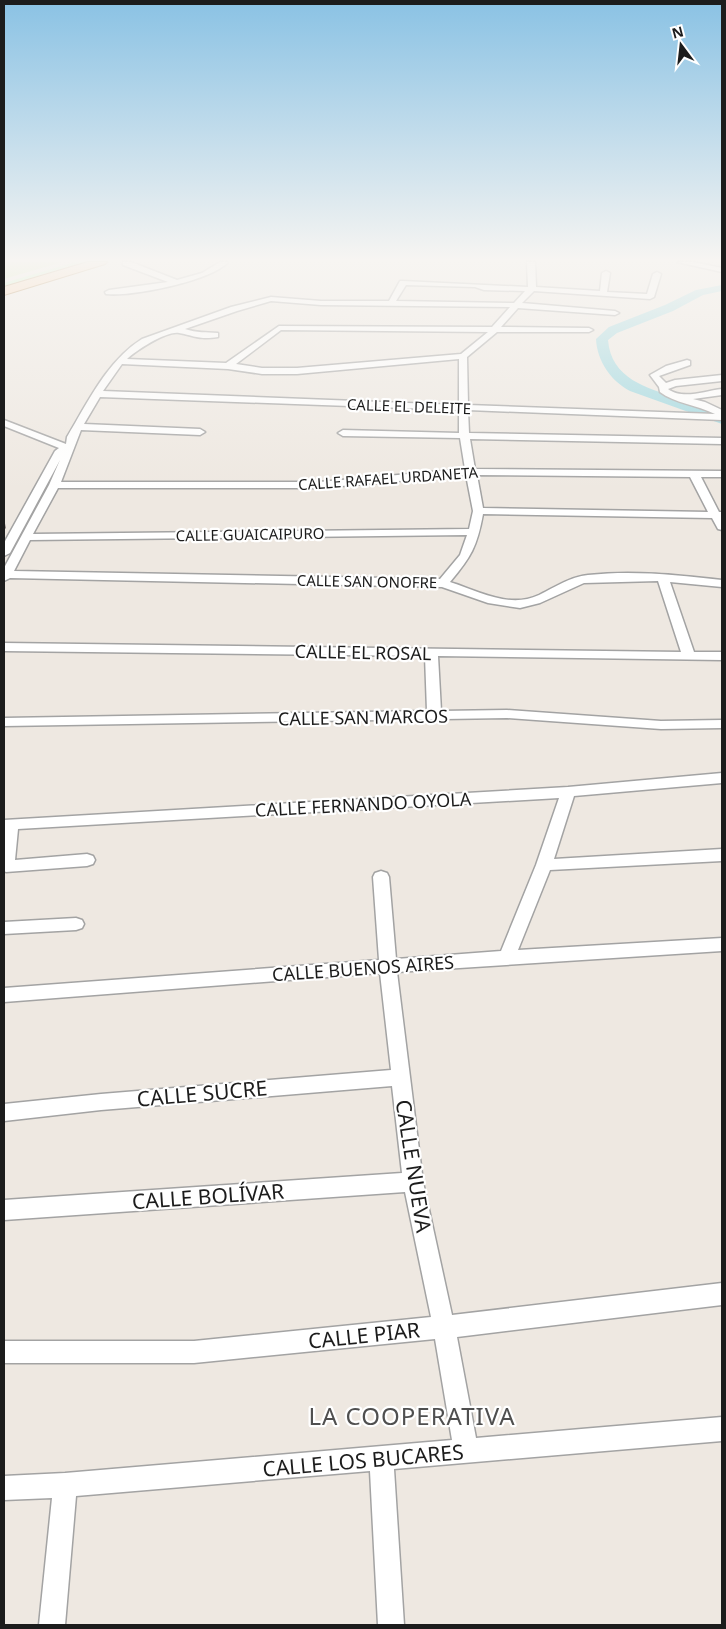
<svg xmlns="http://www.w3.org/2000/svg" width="726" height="1629" viewBox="0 0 726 1629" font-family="'Noto Sans',sans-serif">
<rect width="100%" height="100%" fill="#eee8e1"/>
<polygon fill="#ceeca2" points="4,262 62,262 4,279"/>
<polygon fill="#bbfdb9" points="75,262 101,262 4,291 4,283"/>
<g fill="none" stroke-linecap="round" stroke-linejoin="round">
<path fill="#9ed7df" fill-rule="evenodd" d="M 722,285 L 722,291 L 703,295 L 673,311 L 617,333 L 608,340 C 611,379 647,388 678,398 C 693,403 708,409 722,415 L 722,424 L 630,391 C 611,381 597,361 596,339 L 609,327 L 665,305 L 696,290 Z"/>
<defs>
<g id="minor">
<path d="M 123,262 L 131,262 L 177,280 L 202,273 L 220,262 L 228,262 C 211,281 132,297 106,294 L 105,292 L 109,290 L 168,282 L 123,265 Z"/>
<path d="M 527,262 L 535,262 L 536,287 L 600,291 L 602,273 L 606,271 L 610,273 L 607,292 L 647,294 L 653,274 L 657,272 L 661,274 L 654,297 L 650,299 L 534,291 L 522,303 L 615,311 L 619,313 L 615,315 L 518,308 L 501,327 L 589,328 L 593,330 L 589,332 L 497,332 L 467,357 L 468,405 L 715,414 C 697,405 674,403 660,392 L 659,387 L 650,375 L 666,366 L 687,360 L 690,361 L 690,365 L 659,376 L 666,383 L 675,380 L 722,375 L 722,381 L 676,386 L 668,389 C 683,400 704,391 722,389 L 722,395 L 693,399 L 705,402 L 722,410 L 722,420 L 468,410 L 469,433 L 722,438 L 722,444 L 470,439 L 475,469 L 722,471 L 722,477 L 701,477 L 719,512 L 722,512 L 722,530 L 718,529 L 712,518 L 483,514 C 477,547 471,557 450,582 C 479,591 509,609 539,595 C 555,587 570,577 588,575 C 633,570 678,575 722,580 L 722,587 L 670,582 L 694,652 L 722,652 L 722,660 L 438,656 L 441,711 L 507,710 L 661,721 L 722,720 L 722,728 L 661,729 L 507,718 L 4,726 L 4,718 L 427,711 L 425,656 L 4,651 L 4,643 L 681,652 L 658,581 L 584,583 L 540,603 L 520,608 L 488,603 L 442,587 L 10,578 L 4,581 L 4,568 L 49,485 L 60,460 L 10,553 L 4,556 L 4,543 L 55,451 L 59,448 L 4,426 L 4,420 L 66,444 L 67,437 C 88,402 107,361 142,339 L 231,307 L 271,297 L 321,301 L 389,301 L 400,281 L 403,281 L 528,287 ZM 406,285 L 475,287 L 484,290 L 525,291 L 514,303 L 396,301 ZM 271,301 L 321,305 L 510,307 L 492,327 L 279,326 L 226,363 L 127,359 C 137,350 166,331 179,333 C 195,336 200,340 218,337 L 218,333 C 206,332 197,333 185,329 L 237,311 ZM 281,330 L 488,332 L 461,354 L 297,368 L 262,368 L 236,364 ZM 459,359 L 459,405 L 103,391 L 122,364 L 228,369 L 262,374 L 297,374 ZM 100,397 L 459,410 L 459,433 L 343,430 L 338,433 L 343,436 L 460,438 L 465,469 L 319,482 L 61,482 L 81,430 L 200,435 L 205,432 L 200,429 L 84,424 ZM 466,475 L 473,511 L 469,529 L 33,534 L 58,488 L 319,488 ZM 477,475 L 690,477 L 708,512 L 483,508 ZM 467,535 L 460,555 L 440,579 L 14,571 L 30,540 Z"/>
<polygon points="677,262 693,262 722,268 722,272"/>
<polygon points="722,773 722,783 574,796 554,859 722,849 722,861 550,870 518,950 722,938 722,951 397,972 423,1182 452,1315 722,1283 722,1305 457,1337 476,1438 722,1417 722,1441 394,1469 404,1625 378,1625 370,1471 76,1496 65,1625 39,1625 52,1498 4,1500 4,1476 65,1473 452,1440 435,1339 194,1363 4,1363 4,1341 194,1341 431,1317 405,1192 4,1220 4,1200 402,1173 392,1086 101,1110 4,1121 4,1104 101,1094 391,1070 380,973 4,1002 4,988 379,960 373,877 375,873 381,871 387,873 389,877 396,959 501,951 536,865 559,798 18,829 15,860 87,854 93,856 95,860 93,864 87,866 6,872 4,871 4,820 568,787"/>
<polygon points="76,918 82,920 84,924 82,928 76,930 4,934 4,922"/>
</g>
<polygon id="primary" points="88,262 107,262 105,264 4,295 4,287"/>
</defs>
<use href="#minor" stroke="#a3a3a3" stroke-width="3"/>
<use href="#primary" stroke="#945400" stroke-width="2"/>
<use href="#minor" fill="#fff" fill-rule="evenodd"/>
<use href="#primary" fill="#ffc795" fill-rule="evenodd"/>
</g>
<polygon fill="#8b827e" points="4,519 6,528 4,530"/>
<linearGradient id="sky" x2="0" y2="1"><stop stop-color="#8ac2e4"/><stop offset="0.53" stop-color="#f7f5f2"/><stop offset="1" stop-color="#f7f5f2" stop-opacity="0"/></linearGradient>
<rect width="726" height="490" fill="url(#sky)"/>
<g text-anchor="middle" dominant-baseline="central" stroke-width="4.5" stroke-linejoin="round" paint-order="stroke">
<g font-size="15" fill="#1c1c1c" stroke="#fff">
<text transform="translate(409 406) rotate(2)">CALLE EL DELEITE</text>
<text transform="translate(388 478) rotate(-4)">CALLE RAFAEL URDANETA</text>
<text transform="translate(250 534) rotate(-1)">CALLE GUAICAIPURO</text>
<text transform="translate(367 581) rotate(1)">CALLE SAN ONOFRE</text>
</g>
<g font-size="18" fill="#1c1c1c" stroke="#fff">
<text transform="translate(363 652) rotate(1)">CALLE EL ROSAL</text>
<text transform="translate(363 717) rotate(-1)">CALLE SAN MARCOS</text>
<text transform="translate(363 804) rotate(-3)">CALLE FERNANDO OYOLA</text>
<text transform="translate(363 968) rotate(-4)">CALLE BUENOS AIRES</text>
</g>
<g font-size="21" fill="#1c1c1c" stroke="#fff">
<text transform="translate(202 1093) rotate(-5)">CALLE SUCRE</text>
<text transform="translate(414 1166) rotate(81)">CALLE NUEVA</text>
<text transform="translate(208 1196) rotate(-4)">CALLE BOLÍVAR</text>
<text transform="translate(364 1335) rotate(-6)">CALLE PIAR</text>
<text transform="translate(363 1460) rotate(-5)">CALLE LOS BUCARES</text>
</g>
<g font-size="24" letter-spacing="1" fill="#4f4f4f" stroke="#fff">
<text x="412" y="1415">LA COOPERATIVA</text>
</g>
</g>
<rect width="726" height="1629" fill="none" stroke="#1c1c1c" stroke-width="10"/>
<g transform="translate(681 45) rotate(345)" stroke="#ffffff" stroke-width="4" paint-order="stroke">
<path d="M0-4L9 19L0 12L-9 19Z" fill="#1c1c1c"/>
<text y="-8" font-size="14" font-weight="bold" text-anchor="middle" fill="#1c1c1c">N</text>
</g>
</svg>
